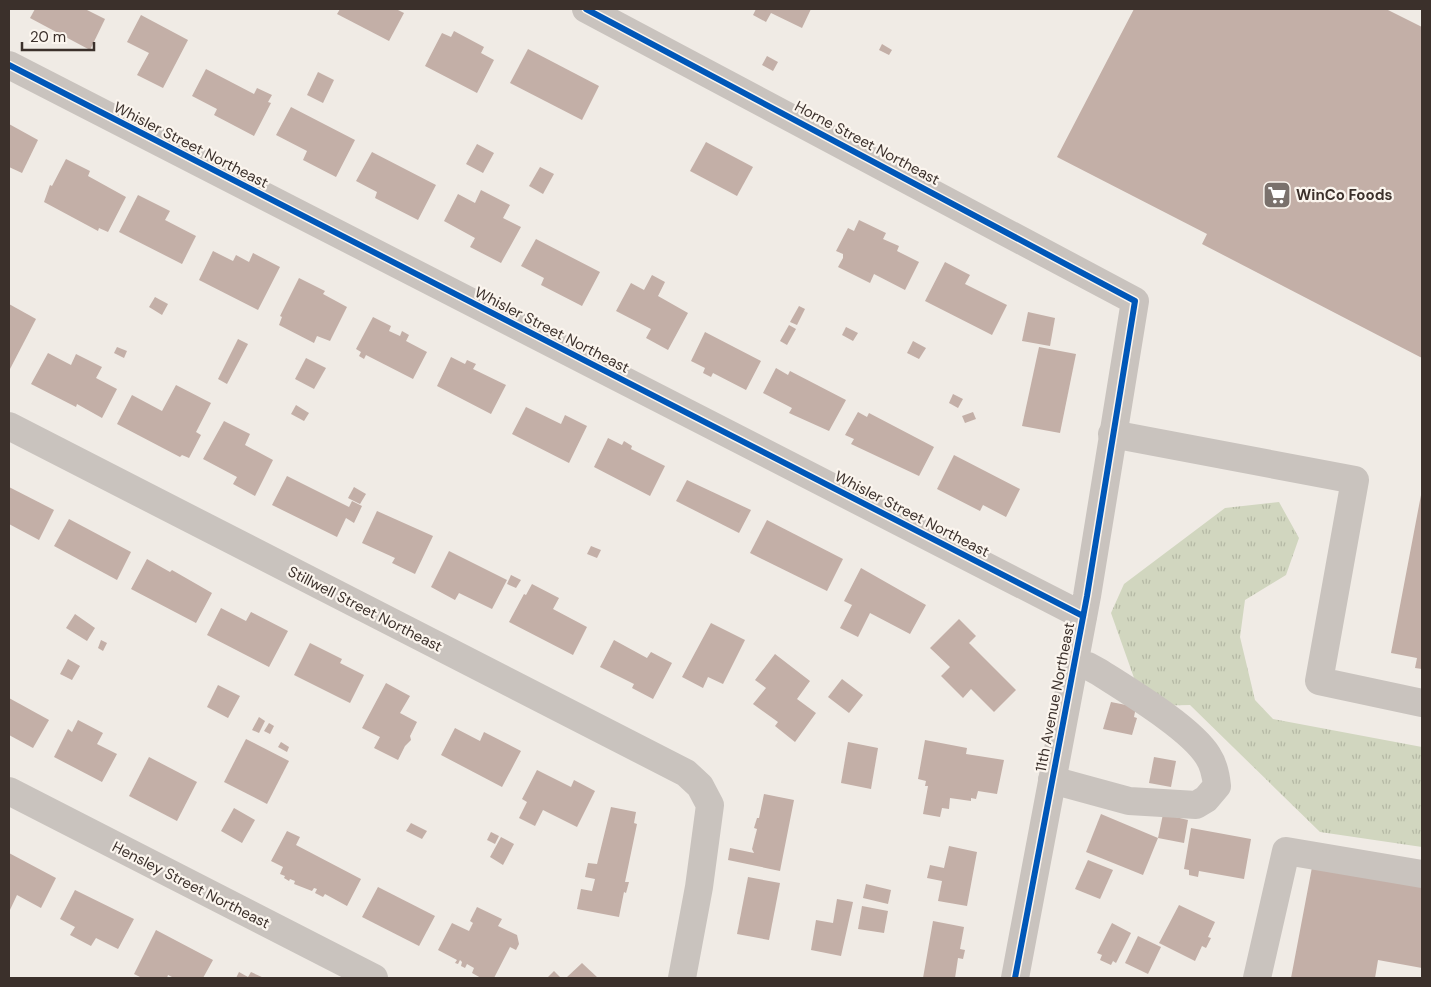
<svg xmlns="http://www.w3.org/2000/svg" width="1431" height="987" viewBox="0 0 1431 987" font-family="'DM Sans',sans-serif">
<defs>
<pattern id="grass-tufts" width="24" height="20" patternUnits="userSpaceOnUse" patternTransform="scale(1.25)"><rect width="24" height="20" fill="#d1d6bf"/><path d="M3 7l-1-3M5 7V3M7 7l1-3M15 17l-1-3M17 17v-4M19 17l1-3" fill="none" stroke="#b4b8a4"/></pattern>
</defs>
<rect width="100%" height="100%" fill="#f0ebe5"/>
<polygon fill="url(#grass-tufts)" points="1279,502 1299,538 1286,575 1245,600 1240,637 1255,700 1273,719 1422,747 1422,847 1320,832 1190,705 1144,706 1111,613 1124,584 1225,508"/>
<g fill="#c3afa7">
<polygon points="35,9 85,9 105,19 90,50 30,18"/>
<polygon points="340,9 396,9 404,13 389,41 337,14"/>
<polygon points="756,9 811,9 802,28 771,13 766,22 753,15"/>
<polygon points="1134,9 1386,9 1422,27 1422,358 1202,244 1207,234 1057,157"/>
<polygon points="141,15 188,40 163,88 137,75 149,53 127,42"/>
<polygon points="454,31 484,47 481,53 494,60 477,93 425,66 442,33 451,37"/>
<polygon points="882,44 892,50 889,55 879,50"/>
<polygon points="528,49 599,86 582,120 510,83"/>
<polygon points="767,56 778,62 773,71 762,65"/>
<polygon points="206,69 254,94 257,88 272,95 268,102 271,103 254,136 214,115 217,109 192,96"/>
<polygon points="318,72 334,80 323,103 307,95"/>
<polygon points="291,107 355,140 336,177 303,160 307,151 276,135"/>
<polygon points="9,124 38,140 22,173 9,167"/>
<polygon points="706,142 753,167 737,196 690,171"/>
<polygon points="477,144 494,153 483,173 466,164"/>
<polygon points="372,152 436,185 418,220 375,198 377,192 356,181"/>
<polygon points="66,159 90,171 88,176 126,197 108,232 99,228 98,231 44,202 50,185 52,186"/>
<polygon points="540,167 554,174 543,194 529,186"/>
<polygon points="481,190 510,205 503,218 521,227 501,263 470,247 475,238 444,221 458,194 475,203"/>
<polygon points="138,195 170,211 165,220 196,236 182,264 119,232"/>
<polygon points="859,220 886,233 883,239 899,246 897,251 919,262 905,290 874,274 870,283 838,267 843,258 843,254 836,251 848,228 854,231"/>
<polygon points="536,239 600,272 582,306 541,285 544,278 521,266"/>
<polygon points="213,251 233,261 236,255 249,262 253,253 280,267 258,310 199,280"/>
<polygon points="945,262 970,275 965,284 1007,305 992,335 925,301"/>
<polygon points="652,275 665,282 658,296 688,313 668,350 646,338 651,329 616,311 631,283 644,290"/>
<polygon points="299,278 325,291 323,294 347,307 330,341 317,336 314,343 279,325 282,317 280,316"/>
<polygon points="155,297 168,304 162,315 149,307"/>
<polygon points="9,304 36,319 10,369 9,368"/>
<polygon points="799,306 805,309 797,325 790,322"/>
<polygon points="1028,312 1055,318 1050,346 1022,341"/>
<polygon points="373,317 391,326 389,331 400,336 402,331 409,335 406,341 427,352 413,379 366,355 364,359 359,356 361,352 356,349"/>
<polygon points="789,325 796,329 787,345 780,341"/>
<polygon points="846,327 858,333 853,341 842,335"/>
<polygon points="705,332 761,361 746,390 713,373 711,377 703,373 705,368 691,361"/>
<polygon points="238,339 248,344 227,384 218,379"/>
<polygon points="913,341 926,348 919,359 907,353"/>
<polygon points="117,347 127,351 124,358 114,353"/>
<polygon points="1039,347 1076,354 1060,433 1022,426"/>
<polygon points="48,353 71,365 76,354 102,367 96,378 117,389 102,418 77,404 76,407 31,384"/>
<polygon points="451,357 465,364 467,360 476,364 473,369 506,385 491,414 437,386"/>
<polygon points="306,358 326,368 314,389 295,379"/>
<polygon points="776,368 788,375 790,371 846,400 829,431 789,413 792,408 763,393"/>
<polygon points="176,385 211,403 196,432 201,435 189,458 182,455 180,457 117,424 132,395 162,411"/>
<polygon points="953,394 963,399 958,408 949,403"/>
<polygon points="296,405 309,413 304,421 291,414"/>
<polygon points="526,407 561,424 565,415 587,426 569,463 512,434"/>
<polygon points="858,412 867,417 869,413 934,447 919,476 851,444 854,439 845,435"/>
<polygon points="973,412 976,419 965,423 962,416"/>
<polygon points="224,421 250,434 245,445 273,460 255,496 233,484 237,477 203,459"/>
<polygon points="608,438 622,445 624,441 632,446 631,449 665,466 650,496 594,467"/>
<polygon points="954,455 1020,489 1006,517 983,505 980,511 937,489"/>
<polygon points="287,476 349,507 352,501 362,506 354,523 346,518 337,537 272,505"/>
<polygon points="687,480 751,510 739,533 676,501"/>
<polygon points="9,487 54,510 39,540 9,524"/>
<polygon points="354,487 366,494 360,504 348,498"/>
<polygon points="1421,495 1422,496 1422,669 1415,668 1417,658 1391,653"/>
<polygon points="377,511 433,536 415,574 392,563 395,558 362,543"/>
<polygon points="69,519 131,552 117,580 54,546"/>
<polygon points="767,520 843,559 827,591 750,553"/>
<polygon points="591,546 601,550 597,558 587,554"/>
<polygon points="449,551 507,580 492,609 459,593 455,600 431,587"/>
<polygon points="147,559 170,572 172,570 212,593 196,623 131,589"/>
<polygon points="861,568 926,605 910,634 870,613 858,637 840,628 852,605 844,601"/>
<polygon points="511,575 521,580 516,588 507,584"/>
<polygon points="532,584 559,598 553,609 587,627 573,655 509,622 524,594 526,595"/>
<polygon points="221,608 246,621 251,612 288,631 269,667 207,635"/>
<polygon points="75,614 95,628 87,641 66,628"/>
<polygon points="959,619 976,636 969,643 1016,690 994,712 971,689 963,698 941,676 950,667 930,648"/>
<polygon points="711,623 745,640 723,684 708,677 703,688 682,677"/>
<polygon points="101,640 107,643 103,651 98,648"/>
<polygon points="614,640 647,658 651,652 672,663 653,699 632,688 634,684 600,667"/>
<polygon points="310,643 342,659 340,663 364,675 350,703 294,675"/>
<polygon points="775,654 810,681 797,699 816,713 795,742 775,726 778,722 753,704 766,688 755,680"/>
<polygon points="68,659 80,666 72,680 60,674"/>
<polygon points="842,679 863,695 849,713 828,697"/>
<polygon points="386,683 410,696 400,713 417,722 410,736 411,740 405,746 398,760 374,748 380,737 362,728"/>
<polygon points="218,685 240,696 228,718 207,707"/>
<polygon points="9,698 49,720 33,748 9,735"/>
<polygon points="1111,702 1136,707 1134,717 1137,718 1132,735 1103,729"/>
<polygon points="259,717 265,721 259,733 252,730"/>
<polygon points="78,720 103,733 97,744 117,754 102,782 54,757 68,729 72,732"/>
<polygon points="269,723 274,726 270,734 264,731"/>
<polygon points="455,728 480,741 484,732 521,751 502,787 441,755"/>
<polygon points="246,739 289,761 267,804 224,782"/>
<polygon points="925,740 967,748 966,754 1004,760 997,794 978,791 976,799 971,798 971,801 950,798 949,809 942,808 940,817 923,814 928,786 925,786 926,781 918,779"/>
<polygon points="281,742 289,747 287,752 278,747"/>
<polygon points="848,742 878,748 871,789 841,783"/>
<polygon points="149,757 197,782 177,821 129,796"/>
<polygon points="1154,757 1176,761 1171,787 1149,783"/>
<polygon points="537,770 571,787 574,780 595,791 577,827 543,810 535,826 519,818 527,802 522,799"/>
<polygon points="764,794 794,800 780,871 728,860 730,848 754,853 752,849 757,829 754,828 757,818 759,818"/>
<polygon points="611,807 636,812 634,823 637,824 625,882 629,882 626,893 624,892 619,917 577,909 581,889 592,891 595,879 585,877 588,863 597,864"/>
<polygon points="234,808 255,820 242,843 221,831"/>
<polygon points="1101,814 1158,838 1143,875 1086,852"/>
<polygon points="1163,814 1188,820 1184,843 1158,838"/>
<polygon points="411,823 427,831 422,839 406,831"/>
<polygon points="1191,828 1251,839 1244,879 1199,871 1198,877 1189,875 1189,870 1184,869"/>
<polygon points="287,831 300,837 296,845 361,879 347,906 325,894 323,897 315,893 317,889 314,888 312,891 294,884 295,881 290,879 289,881 284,878 285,876 280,874 283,867 271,861"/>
<polygon points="491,832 499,836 495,844 487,840"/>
<polygon points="501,837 514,844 503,865 490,857"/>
<polygon points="949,846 977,852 967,906 938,901 942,881 927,878 930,865 944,868"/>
<polygon points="9,853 56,878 41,908 17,895 9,912"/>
<polygon points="1088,860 1113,870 1100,899 1075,889"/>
<polygon points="1313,862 1422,882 1422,968 1378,960 1375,978 1291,978"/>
<polygon points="748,877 780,883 769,940 737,934"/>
<polygon points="866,884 891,890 888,904 863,898"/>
<polygon points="378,887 435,916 419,946 362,917"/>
<polygon points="75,890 134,919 118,949 96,938 91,946 70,935 75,927 60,919"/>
<polygon points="837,899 853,902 841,956 811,950 816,920 833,923"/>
<polygon points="1179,905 1215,922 1208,937 1211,938 1206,948 1202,946 1195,961 1159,943"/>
<polygon points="862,906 888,911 884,933 858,929"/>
<polygon points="477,907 502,919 498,926 517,935 519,944 516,950 510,947 494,978 481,978 472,973 474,968 467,964 465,968 461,966 462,962 460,960 458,964 455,963 457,960 438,950 452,923 469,931 473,923 470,921"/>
<polygon points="933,921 964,927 960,949 965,950 963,959 958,958 955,978 923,978"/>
<polygon points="1112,923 1131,933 1116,963 1113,961 1111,965 1100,960 1102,955 1097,953"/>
<polygon points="156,930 213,960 203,978 174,978 168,975 167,978 142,978 134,974"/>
<polygon points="1138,936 1161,947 1148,974 1125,963"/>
<polygon points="582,963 598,978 566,978"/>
<polygon points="554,971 561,978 547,978"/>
<polygon points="239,972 248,977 251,972 264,978 236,978"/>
</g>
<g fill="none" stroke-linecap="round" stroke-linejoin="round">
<g stroke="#c9c3be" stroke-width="28">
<polyline points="586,9 1135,301 1087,596 1015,978"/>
<polyline points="9,65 1083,616"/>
<polyline points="9,426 686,773 700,786 710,805 699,887 682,978"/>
<polyline points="1112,434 1355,480 1319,681 1422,703"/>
<path d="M 1052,780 L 1129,801 L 1196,805 L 1206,799 L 1217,786 C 1216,776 1214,765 1208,756 C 1191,728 1127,690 1099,672 L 1088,666 L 1074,664"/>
<polyline points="9,791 374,978"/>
<polyline points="1257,978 1286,851 1422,874"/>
</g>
<defs>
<g id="cycleway">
<polyline points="586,9 1135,301 1087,596 1015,978"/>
<polyline points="9,65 1083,616"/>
</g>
</defs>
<use href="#cycleway" stroke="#fbf5ee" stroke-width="9"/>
<use href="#cycleway" stroke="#0057b8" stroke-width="6"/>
</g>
<defs>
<symbol id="supermarket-square" viewBox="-11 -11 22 22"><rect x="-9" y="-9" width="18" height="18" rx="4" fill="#7a716c" stroke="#fbf5ee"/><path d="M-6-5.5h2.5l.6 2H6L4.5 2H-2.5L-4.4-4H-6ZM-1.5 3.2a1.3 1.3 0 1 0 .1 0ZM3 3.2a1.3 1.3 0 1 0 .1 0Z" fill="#fff"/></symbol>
</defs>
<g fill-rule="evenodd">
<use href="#supermarket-square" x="1261" y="179" width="32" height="32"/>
</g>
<g text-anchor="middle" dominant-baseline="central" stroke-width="4.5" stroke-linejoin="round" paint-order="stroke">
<g font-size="15" fill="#3b302b" stroke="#fbf5ee">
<text transform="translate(867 143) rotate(28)">Horne Street Northeast</text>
<text transform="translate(191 145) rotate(27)">Whisler Street Northeast</text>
<text transform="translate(552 330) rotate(27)">Whisler Street Northeast</text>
<text transform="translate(912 514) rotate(27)">Whisler Street Northeast</text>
<text transform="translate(365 609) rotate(27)">Stillwell Street Northeast</text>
<text transform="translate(1055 697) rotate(-79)">11th Avenue Northeast</text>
<text transform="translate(191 885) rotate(27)">Hensley Street Northeast</text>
</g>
<g font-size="15" font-weight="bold" fill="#3b302b" stroke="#fbf5ee" text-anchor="start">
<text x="1296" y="195">WinCo Foods</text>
</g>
</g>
<rect width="1431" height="987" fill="none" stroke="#3b302b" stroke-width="20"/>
<path d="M22 42v8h72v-8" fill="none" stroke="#3b302b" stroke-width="2.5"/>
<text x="30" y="42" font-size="15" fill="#3b302b" stroke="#fbf5ee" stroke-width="4" paint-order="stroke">20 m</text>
</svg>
